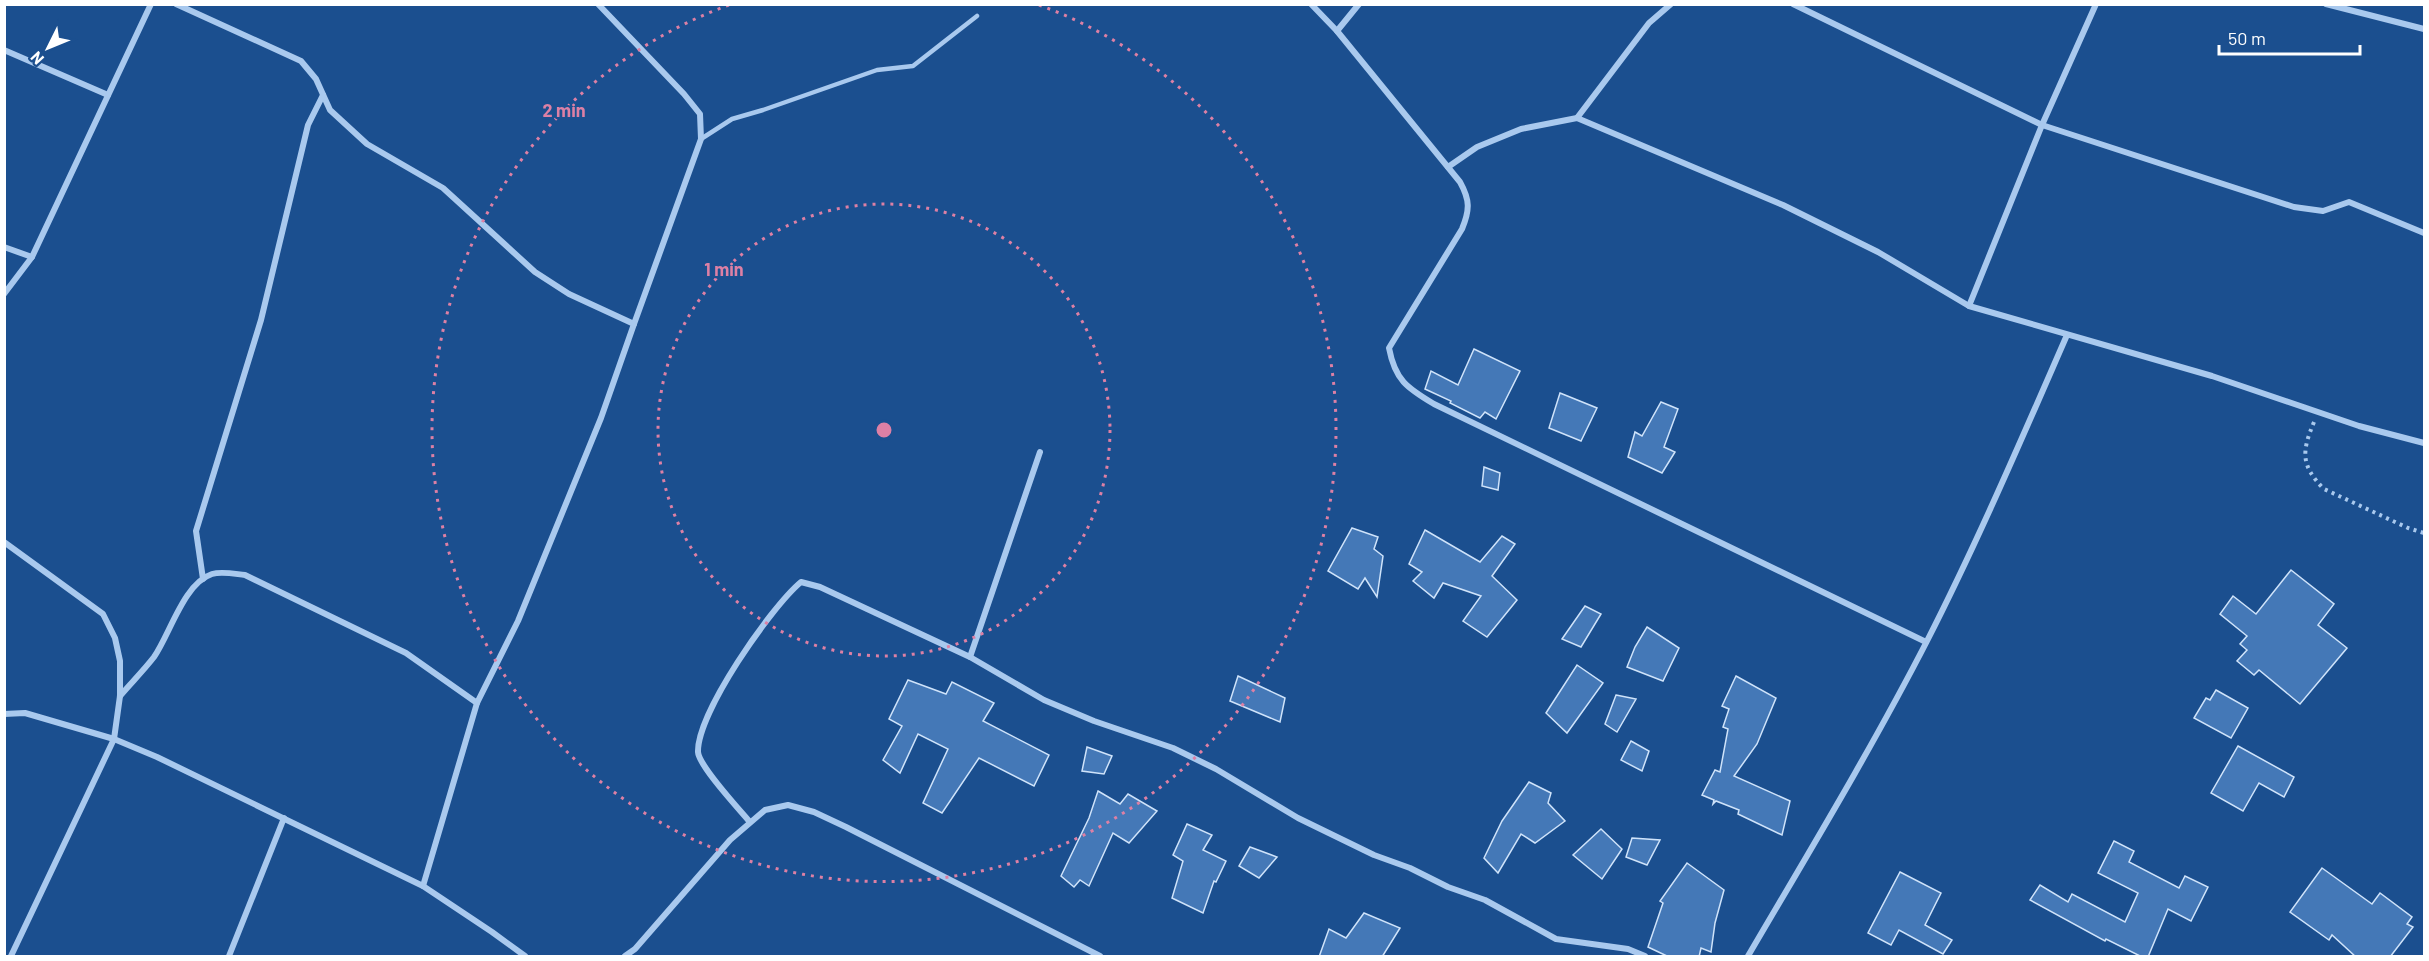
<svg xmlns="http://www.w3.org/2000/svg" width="2429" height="961" viewBox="0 0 2429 961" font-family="Barlow,sans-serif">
<rect width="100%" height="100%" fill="#1b4f8f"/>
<g fill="#4478b7" stroke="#cfe3fa" stroke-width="1.5">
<polygon points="1474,349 1520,371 1496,419 1485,412 1480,418 1450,403 1451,401 1425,389 1431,371 1458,385"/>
<polygon points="1560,393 1597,408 1581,441 1549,428"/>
<polygon points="1661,402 1678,409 1664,447 1675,452 1662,473 1628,457 1635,432 1642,436"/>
<polygon points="1484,467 1500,473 1498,490 1482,486"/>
<polygon points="1352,528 1378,537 1374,549 1383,556 1377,597 1365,578 1358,589 1328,571"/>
<polygon points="1425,530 1480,562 1502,536 1515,544 1492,576 1517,600 1487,637 1463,621 1481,596 1443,583 1434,598 1413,581 1422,572 1409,564"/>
<polygon points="2291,570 2334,604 2318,625 2347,648 2300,704 2259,670 2254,675 2237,661 2247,650 2240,644 2247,636 2220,614 2233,596 2256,614"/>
<polygon points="1585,606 1601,614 1581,647 1562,639"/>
<polygon points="1647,627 1679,648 1663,681 1627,667 1635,647"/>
<polygon points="1577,665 1603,683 1567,733 1546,713"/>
<polygon points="1238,676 1285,698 1280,722 1230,701"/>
<polygon points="1736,676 1776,698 1757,744 1734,776 1790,801 1782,835 1738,814 1739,810 1716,801 1713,804 1714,800 1702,795 1715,770 1720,772 1728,729 1723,727 1729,709 1722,706"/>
<polygon points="908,680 946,694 952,682 994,703 983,721 1049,755 1034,786 979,758 942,813 923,803 948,749 918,734 900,773 883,760 902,726 889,719"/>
<polygon points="2216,690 2248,708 2231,738 2194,718 2206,698 2210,700"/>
<polygon points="1616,695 1636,699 1617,732 1605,724"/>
<polygon points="1631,741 1649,751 1642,771 1621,760"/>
<polygon points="2238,746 2294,777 2284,797 2259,783 2243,811 2211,793"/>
<polygon points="1087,747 1112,756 1104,774 1082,771"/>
<polygon points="1529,782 1551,793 1548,803 1565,821 1535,843 1521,834 1498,873 1484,858 1502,821"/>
<polygon points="1098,791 1120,804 1128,794 1157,811 1129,843 1113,833 1089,886 1080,880 1074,887 1061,876 1089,818"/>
<polygon points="1187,824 1212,835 1203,850 1226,861 1216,882 1214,881 1203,913 1172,898 1183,861 1173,855"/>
<polygon points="1601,829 1622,849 1602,879 1573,855"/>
<polygon points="1632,838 1660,840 1647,865 1626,857"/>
<polygon points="2114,841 2134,851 2129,862 2179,888 2185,876 2208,887 2191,921 2168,909 2148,957 2142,957 2106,939 2105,941 2030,900 2040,885 2068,902 2072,894 2125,922 2138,893 2098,873"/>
<polygon points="1250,847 1277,857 1259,878 1239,866"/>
<polygon points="1687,863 1724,890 1715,923 1711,952 1701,948 1699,957 1669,957 1648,947 1663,903 1660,901"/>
<polygon points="2322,868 2372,904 2380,893 2412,917 2407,924 2413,927 2390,957 2356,957 2332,935 2329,940 2290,912"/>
<polygon points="1900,872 1941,893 1925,925 1952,940 1943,954 1899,930 1891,945 1868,933"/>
<polygon points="1364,913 1400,928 1382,957 1319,957 1329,929 1346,938"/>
</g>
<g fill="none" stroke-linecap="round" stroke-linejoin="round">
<path stroke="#a9c9ee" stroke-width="4" stroke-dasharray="3 4.5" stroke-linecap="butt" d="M 2314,422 C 2302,451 2300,465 2324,489 L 2408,528 L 2424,533"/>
<polyline stroke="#a9c9ee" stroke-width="4.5" points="701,139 732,119 763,110 877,70 913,66 977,16"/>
<g stroke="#a9c9ee" stroke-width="6">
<polyline points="176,4 301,61 316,79 330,110 367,144 443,188 535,272 569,294 634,324 701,139 700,114 684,94 598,4"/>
<path d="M 1311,4 L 1337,31 L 1460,182 C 1470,200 1470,210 1462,229 L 1389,348 C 1395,380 1407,388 1434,404 L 1926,642"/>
<polyline points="1793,4 2042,125 2294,207 2323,211 2349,202 2424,233"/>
<polyline points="2326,4 2424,29"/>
<polyline points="1337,31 1359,4"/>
<polyline points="4,50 108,95"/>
<polyline points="1577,118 1783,205 1878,252 1969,306 2212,376 2359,426 2424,443"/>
<polyline points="1448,167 1477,147 1521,129 1577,118 1649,23 1671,4"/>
<polyline points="4,247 32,257"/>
<polyline points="4,294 32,257 151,4"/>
<polyline points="1969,306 2042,125 2096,4"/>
<polyline points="4,542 103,614 115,638 120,661 120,696 114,739 11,956"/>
<polyline points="203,579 196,531 261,320 308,125 323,95"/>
<polyline points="970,657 1040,452"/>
<path d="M 120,696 C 131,683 144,670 154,657 C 170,634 184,583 212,574 C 222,571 235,574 245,575 L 406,653 L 477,703"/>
<polyline points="4,714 25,713 114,739 157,757 423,886 492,932 525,956"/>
<path d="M 749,821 C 738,808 699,766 698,752 C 697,713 771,607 801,582 L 820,587 L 970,657 L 1044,700 L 1094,721 L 1173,748 L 1216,769 L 1298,818 L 1374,855 L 1410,868 L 1448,887 L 1485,900 L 1556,939 L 1628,949 L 1645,956"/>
<polyline points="423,886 477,703 518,621 601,418 634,324"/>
<polyline points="229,956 284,818"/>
<polyline points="625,956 635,949 730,840 765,810 788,805 814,812 846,827 1100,956"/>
<path d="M 1748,956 C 1809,852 1872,748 1927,641 C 1978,541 2022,438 2067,335"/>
</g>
</g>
<g fill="none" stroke="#dd80a5" stroke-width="3" stroke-dasharray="3 6">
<circle cx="884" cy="430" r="226"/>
<path d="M1039 5A452 452 0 1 1 729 5"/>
</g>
<circle cx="884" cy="430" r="9" fill="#dd80a5" stroke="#1b4f8f" stroke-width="3"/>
<g font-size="18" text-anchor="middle" font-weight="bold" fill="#dd80a5" stroke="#1b4f8f" stroke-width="4.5" stroke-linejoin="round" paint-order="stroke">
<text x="564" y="117">2 min</text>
<text x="724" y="276">1 min</text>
</g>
<rect width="2429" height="961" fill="none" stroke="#ffffff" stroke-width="12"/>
<g transform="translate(48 48) rotate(227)" stroke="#1b4f8f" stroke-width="4.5" paint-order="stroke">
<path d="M0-4.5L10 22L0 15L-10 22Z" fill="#ffffff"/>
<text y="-9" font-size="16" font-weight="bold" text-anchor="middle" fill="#ffffff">N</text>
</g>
<path d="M2219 45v9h141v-9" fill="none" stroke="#ffffff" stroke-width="3"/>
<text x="2228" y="45" font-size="18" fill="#ffffff" stroke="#1b4f8f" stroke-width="4.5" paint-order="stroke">50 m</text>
</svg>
